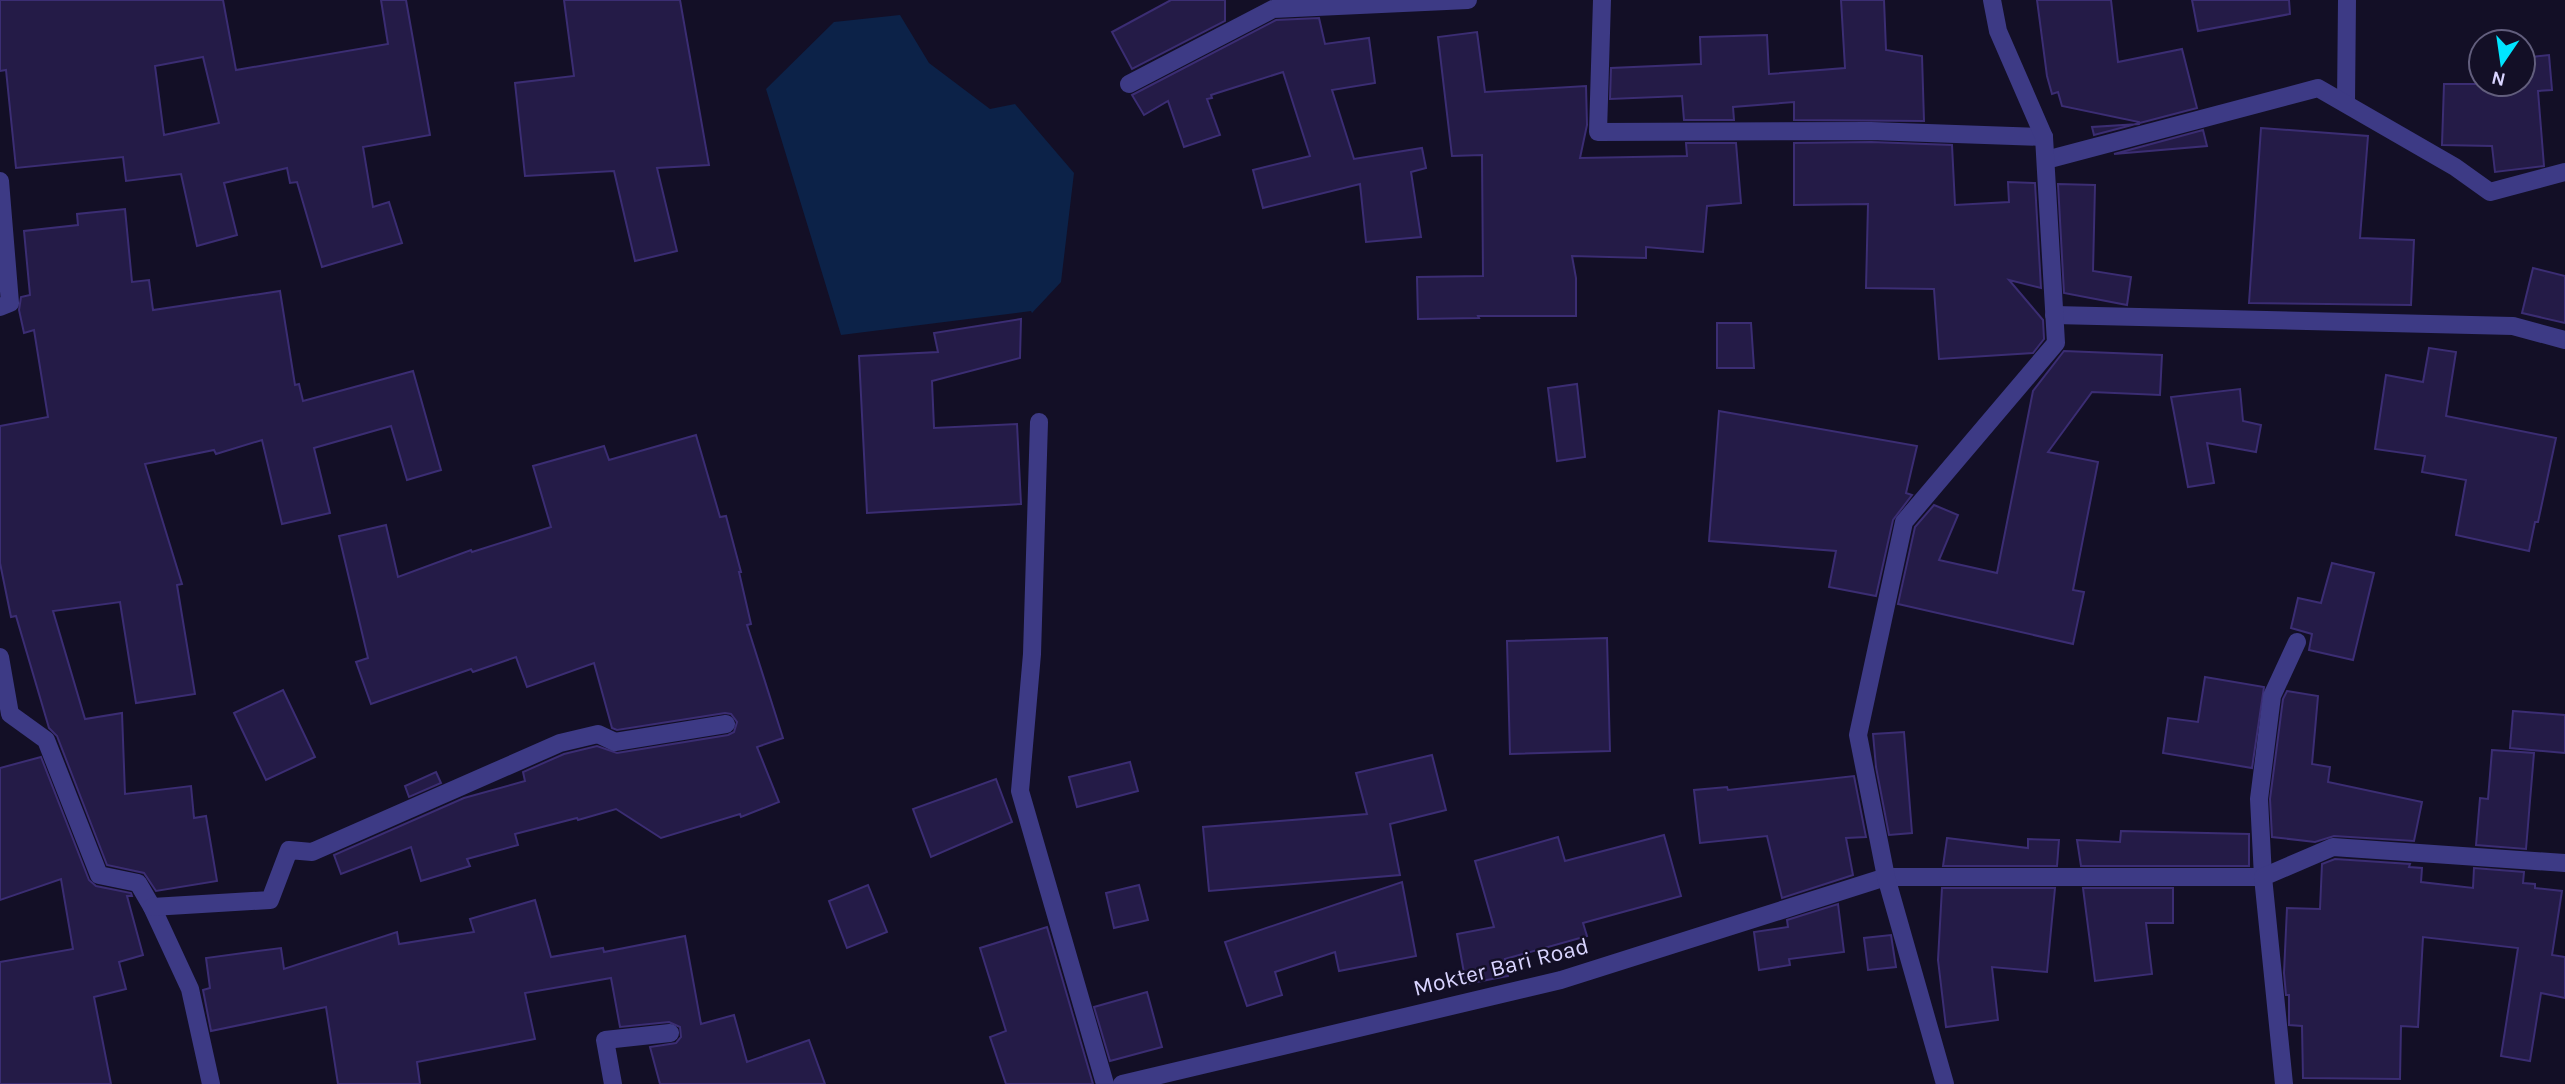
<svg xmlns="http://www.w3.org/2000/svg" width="2565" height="1084" viewBox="0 0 2565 1084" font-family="Karla,sans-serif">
<rect width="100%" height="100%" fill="#130f26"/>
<polygon fill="#0c2248" points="900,15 929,63 990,109 1015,104 1074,173 1061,282 1032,313 1031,311 841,335 766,89 834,22"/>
<g fill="#241b47" stroke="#3b2d73" stroke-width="2" fill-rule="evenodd">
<path d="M 0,0 L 223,0 L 236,70 L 388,44 L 381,0 L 406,0 L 430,135 L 363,147 L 373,207 L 389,202 L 402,243 L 322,267 L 297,182 L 290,183 L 287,168 L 224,183 L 237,235 L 197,246 L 181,174 L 126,181 L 123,157 L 16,168 L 6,70 L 0,71 ZM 203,57 L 219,123 L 164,135 L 155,66 Z"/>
<polygon points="564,0 680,0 709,165 657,168 677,251 635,261 614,171 525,176 515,83 574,76"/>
<polygon points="1171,0 1225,0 1225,21 1132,69 1112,32"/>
<polygon points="1841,0 1884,0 1886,50 1922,56 1924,121 1794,120 1794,102 1733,107 1734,120 1684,120 1682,96 1610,99 1611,68 1701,64 1700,37 1767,35 1769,74 1845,68"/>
<polygon points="2037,0 2111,0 2118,62 2182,49 2197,108 2094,135 2092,127 2139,124 2139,122 2062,106 2058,92 2052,94 2047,76"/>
<polygon points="2192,0 2289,0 2290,14 2198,31"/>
<polygon points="1319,18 1325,44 1369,38 1375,83 1332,90 1354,159 1422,148 1426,168 1411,172 1421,237 1366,242 1360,184 1263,208 1253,170 1310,156 1283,72 1211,95 1212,98 1207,99 1220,135 1184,147 1168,101 1144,115 1132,95 1276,20"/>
<polygon points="1477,32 1485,92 1586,86 1587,125 1580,158 1687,156 1686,143 1736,143 1741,203 1707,206 1703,252 1646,247 1646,258 1572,256 1576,278 1576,316 1478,316 1479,318 1418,319 1417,277 1483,276 1482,155 1452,156 1438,37"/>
<polygon points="2549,55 2552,90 2538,91 2544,166 2495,172 2492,146 2442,145 2444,84 2523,84 2523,58"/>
<polygon points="2261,128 2368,136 2360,238 2414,240 2411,305 2249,303"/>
<polygon points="2203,130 2207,146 2114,154"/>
<polygon points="1871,142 1952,145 1955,205 2009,202 2008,182 2035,183 2041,288 2009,280 2043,320 2044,339 2033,353 1939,359 1934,289 1866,288 1868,204 1794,205 1794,143"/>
<polygon points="2058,184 2095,185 2093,271 2131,277 2127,305 2064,293"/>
<polygon points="125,209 132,282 149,280 153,310 280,291 295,385 299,384 303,401 413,371 441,470 407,480 391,426 314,448 330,513 282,524 262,440 216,454 214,450 145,464 182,584 177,585 195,694 136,703 120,602 53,611 85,719 122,713 125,794 191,786 194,818 206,816 217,881 156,891 144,873 107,865 57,736 49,728 16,616 11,617 0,563 0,426 48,417 34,330 24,333 19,310 21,297 30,295 24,231 78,225 77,214"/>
<polygon points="2533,268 2565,276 2565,323 2522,313"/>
<polygon points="1021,319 1020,358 932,381 934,428 1017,424 1021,504 867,513 859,356 938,352 934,333"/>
<polygon points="1717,323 1751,323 1754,368 1717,368"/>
<polygon points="2429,348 2456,352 2446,416 2556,438 2538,522 2535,522 2529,551 2456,535 2466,480 2422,472 2425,456 2375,449 2386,375 2423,382"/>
<polygon points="2064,351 2162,355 2160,395 2092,392 2048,452 2098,462 2073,590 2084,592 2073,644 1898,604 1915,527 1934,505 1958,515 1939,560 1997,573 2033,391"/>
<polygon points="1577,384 1585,457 1557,461 1548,388"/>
<polygon points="2240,389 2243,421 2261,425 2256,452 2207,443 2214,483 2188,487 2171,397"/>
<polygon points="1719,411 1917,446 1906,493 1912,495 1893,520 1876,596 1829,587 1836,551 1709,541"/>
<polygon points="696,435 720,517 726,516 741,572 739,572 751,624 747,625 783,738 757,747 779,802 741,817 740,814 661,838 616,809 578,820 577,818 515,834 518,845 467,859 470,866 421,881 411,847 341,874 334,855 464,798 525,781 523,772 564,754 597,746 617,753 728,735 734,732 737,722 731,714 725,713 617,730 612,728 594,663 527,687 516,657 473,672 471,669 371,704 356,662 368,658 339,536 386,525 398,577 471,550 472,552 551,527 533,466 604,446 609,460"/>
<polygon points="2332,563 2374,573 2353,660 2309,650 2312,634 2291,628 2298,598 2321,603"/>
<polygon points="1607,638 1610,751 1510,754 1507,641"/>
<polygon points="2205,677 2264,687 2252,768 2163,753 2168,718 2198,722"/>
<polygon points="283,690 315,757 266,780 234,713"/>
<polygon points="2287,691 2318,696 2312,764 2330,767 2328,782 2422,802 2414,841 2334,836 2315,842 2272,837 2270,799 2283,699"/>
<polygon points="2513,711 2565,715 2565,753 2510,748"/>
<polygon points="1904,732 1912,833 1889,835 1876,767 1873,734"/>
<polygon points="2492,750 2534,753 2526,849 2476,845 2480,798 2488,799"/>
<polygon points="1432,755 1446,810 1390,824 1400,875 1209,891 1203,827 1367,814 1356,773"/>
<polygon points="41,757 89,880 96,886 131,893 132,896 127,896 143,955 119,962 126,989 94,997 111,1084 0,1084 0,962 73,949 61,879 0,900 0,768"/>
<polygon points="1130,762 1138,791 1077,807 1069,777"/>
<polygon points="436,772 441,783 409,797 405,786"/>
<polygon points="1854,776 1866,837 1846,838 1853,875 1782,898 1767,836 1700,843 1694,790 1727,787 1728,790"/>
<polygon points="996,779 1012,822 931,857 913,809"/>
<polygon points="2121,831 2249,834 2249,866 2081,866 2077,840 2120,842"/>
<polygon points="1664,835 1681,896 1583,923 1587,936 1505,959 1508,976 1466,984 1457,934 1494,927 1475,861 1558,837 1565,861"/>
<polygon points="1947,838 2028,848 2028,839 2059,840 2057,866 1943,866"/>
<polygon points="2335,859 2410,864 2409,867 2422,868 2421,882 2473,888 2474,868 2524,872 2523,883 2535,884 2535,888 2562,891 2552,955 2565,957 2565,998 2541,993 2530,1061 2501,1056 2518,948 2423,937 2418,1027 2401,1026 2400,1079 2303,1078 2302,1026 2289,1025 2289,995 2286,995 2284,973 2287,908 2320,909 2322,864"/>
<polygon points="1402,882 1416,956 1339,971 1335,952 1275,972 1282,995 1247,1006 1225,942"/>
<polygon points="868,885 887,932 847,948 829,901"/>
<polygon points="1139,885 1148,920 1114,928 1106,893"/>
<polygon points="1942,888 2055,888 2047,972 1992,967 1998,1020 1946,1027 1938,960"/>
<polygon points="2083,888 2173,888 2173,923 2146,923 2152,974 2095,981"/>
<polygon points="535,900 551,957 603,948 604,952 685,936 701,1024 734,1015 747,1062 809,1040 825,1084 660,1084 650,1047 676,1043 681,1037 680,1027 669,1022 620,1027 611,978 525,993 535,1039 417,1062 420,1084 338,1084 326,1007 211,1031 203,990 210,988 206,958 281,948 284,969 397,932 399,944 474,932 470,919"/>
<polygon points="1838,904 1844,952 1789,959 1790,965 1759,970 1754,932 1788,927 1787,920"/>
<polygon points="1047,927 1055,954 1093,1084 1006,1084 990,1037 1006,1031 980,948"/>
<polygon points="1891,935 1896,967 1868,970 1864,938"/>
<polygon points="1147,992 1162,1047 1110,1061 1094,1007"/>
</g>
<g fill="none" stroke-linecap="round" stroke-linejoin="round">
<g stroke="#3d3a85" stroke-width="18">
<polyline points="1602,0 1598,132 1871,131 2044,137"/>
<polyline points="1129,84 1273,9 1468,0"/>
<polyline points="2346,103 2347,0"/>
<polyline points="2046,160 2318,88 2455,167 2490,192 2565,172"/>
<polyline points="0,181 10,303 0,307"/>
<polyline points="2054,315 2513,326 2565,340"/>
<polyline points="1039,422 1032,654 1020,791 1105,1084"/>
<polyline points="0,657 10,714 46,740 99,875 138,883 152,907 190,989 211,1084"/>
<polyline points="152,907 270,900 289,850 312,852 560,743 598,734 615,742 726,724"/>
<polyline points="613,1084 605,1040 670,1033"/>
<polyline points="1122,1084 1561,980 1886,877 2263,877 2259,799 2272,696 2297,642"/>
<polyline points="1945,1084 1886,877 1858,735 1904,522 2056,343 2044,137 1998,31 1992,0"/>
<polyline points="2284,1084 2263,877 2333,847 2565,863"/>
</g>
</g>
<g text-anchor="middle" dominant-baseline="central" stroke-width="5" stroke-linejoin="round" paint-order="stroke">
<g font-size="23" fill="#d9d4ff" stroke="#130f26">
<text transform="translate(1501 967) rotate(-14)">Mokter Bari Road</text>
</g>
</g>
<g transform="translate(2502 63) rotate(193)"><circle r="33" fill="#130f26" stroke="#625e7d" stroke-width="2"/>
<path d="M0-5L12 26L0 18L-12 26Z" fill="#00e5ff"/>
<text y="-10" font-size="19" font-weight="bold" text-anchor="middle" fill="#d9d4ff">N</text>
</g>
</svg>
